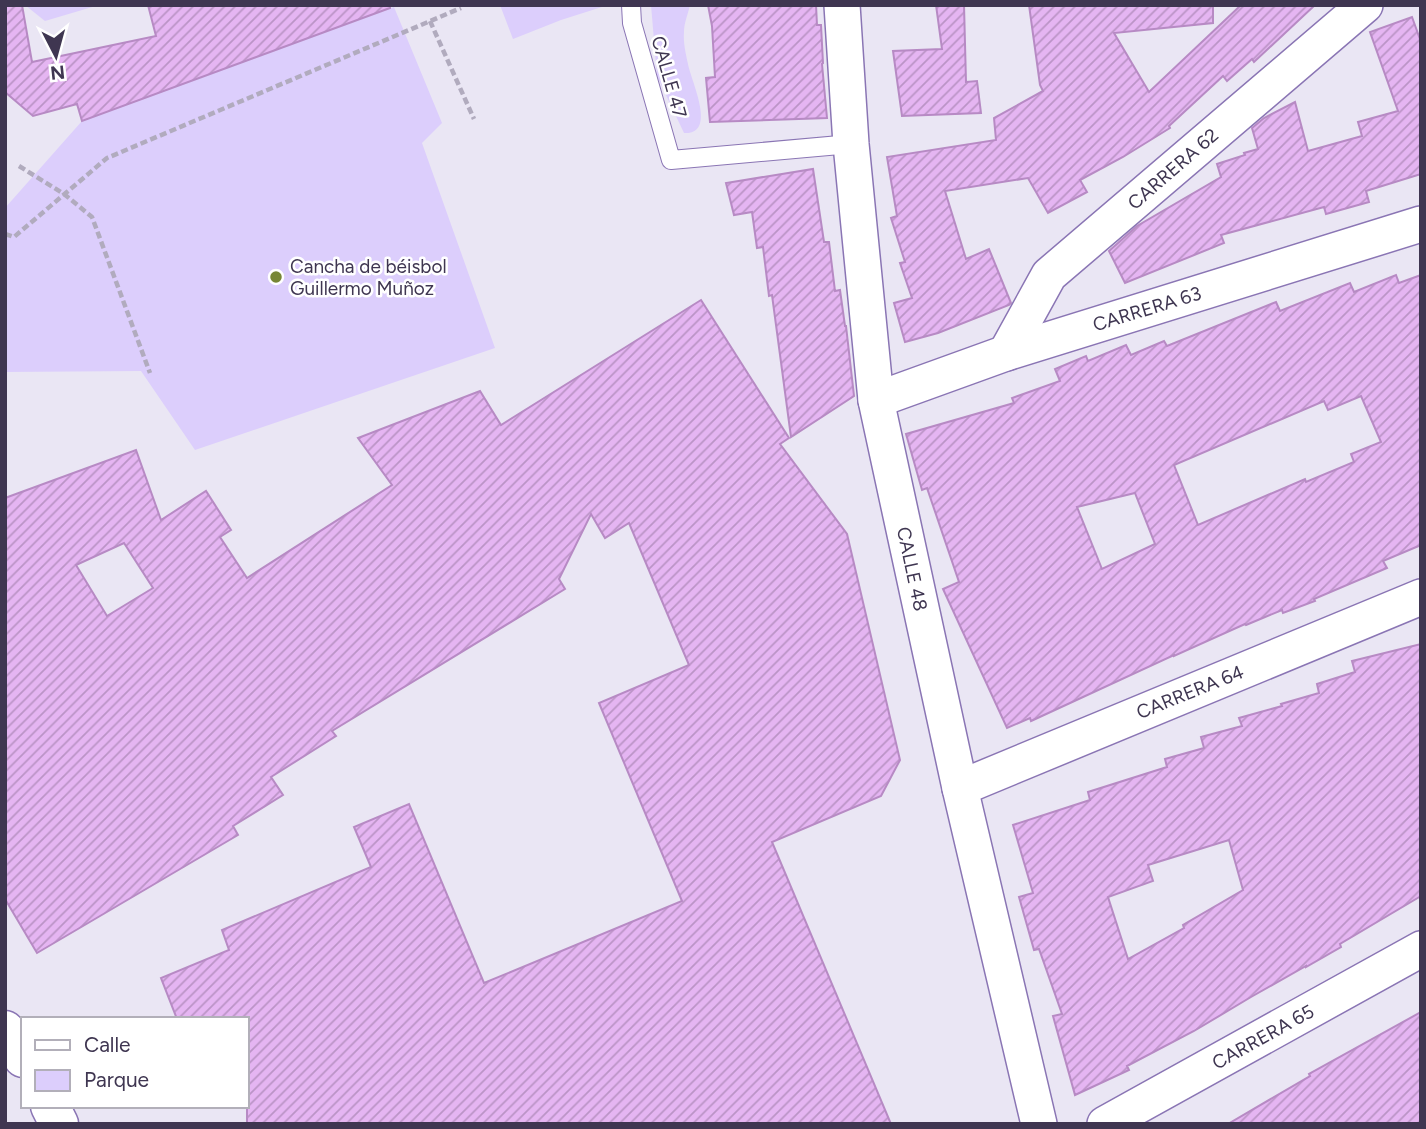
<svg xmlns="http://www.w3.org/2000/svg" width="1426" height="1129" viewBox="0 0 1426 1129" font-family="Figtree,sans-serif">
<defs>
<pattern id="building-hatch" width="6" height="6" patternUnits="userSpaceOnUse" patternTransform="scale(1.75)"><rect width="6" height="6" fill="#e5b5f2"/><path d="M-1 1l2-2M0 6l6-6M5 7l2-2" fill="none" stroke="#bb94c6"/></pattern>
</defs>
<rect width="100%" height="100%" fill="#eae6f4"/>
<g fill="#dccefc">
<polygon points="25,5 99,5 45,21"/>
<polygon points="500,5 605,5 605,6 561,20 513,39"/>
<path d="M 651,5 L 690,5 C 688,14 684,23 684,32 C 683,42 686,55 688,64 C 691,81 718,135 684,133 L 657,76 Z"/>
<polygon points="394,7 442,123 422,143 495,348 195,450 141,371 5,372 5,208 82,121"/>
</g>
<g fill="url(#building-hatch)" stroke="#b78ac4" stroke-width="2" fill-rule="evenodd">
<polygon points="5,5 22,5 32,62 156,36 148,5 390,5 390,8 82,121 77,104 33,116 5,92"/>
<polygon points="708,5 816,5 817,25 821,25 823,63 822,64 827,118 710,122 706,78 715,77 712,26"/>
<polygon points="936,5 964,5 966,82 977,81 981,113 902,116 893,51 942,49"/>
<polygon points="1029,5 1213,5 1213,23 1114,33 1149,92 1241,5 1315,5 1254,62 1252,59 1227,81 1223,76 1169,126 1170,128 1123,157 1080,180 1087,192 1048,213 1028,178 945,191 966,259 989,249 1011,303 1009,305 938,333 905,342 894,303 912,298 900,263 905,262 891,218 897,216 887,157 996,140 994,118 1043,91 1040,85"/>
<polygon points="1412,17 1421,42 1421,174 1366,191 1369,202 1326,214 1324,207 1221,235 1224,243 1125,283 1109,251 1137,226 1221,177 1217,164 1245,155 1244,153 1258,149 1252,128 1264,118 1295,102 1308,151 1362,136 1358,122 1398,111 1370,32"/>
<polygon points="813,169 824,242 829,242 835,291 840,290 845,326 846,326 854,396 791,437 772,295 769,296 763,247 757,248 752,212 734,215 726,183"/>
<path d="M 1396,275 L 1399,283 L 1421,275 L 1421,545 L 1383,561 L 1387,568 L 1314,599 L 1315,601 L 1283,613 L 1282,610 L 1246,625 L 1245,624 L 1174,656 L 1174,655 L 1031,721 L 1030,718 L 1007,728 L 943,589 L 959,582 L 927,488 L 922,490 L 906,434 L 1014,403 L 1012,398 L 1060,381 L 1055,369 L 1086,356 L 1088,361 L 1126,345 L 1131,355 L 1164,341 L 1167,346 L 1276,302 L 1280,311 L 1350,283 L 1354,292 ZM 1361,396 L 1381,442 L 1351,454 L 1354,462 L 1306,482 L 1305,479 L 1198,525 L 1174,465 L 1324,401 L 1328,410 ZM 1135,493 L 1155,544 L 1102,569 L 1077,507 Z"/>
<path d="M 701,300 L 789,438 L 780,444 L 847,534 L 900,760 L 881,796 L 772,842 L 891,1124 L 247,1124 L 247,1019 L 177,1019 L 161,978 L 229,950 L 222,930 L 371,867 L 354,827 L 409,804 L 484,983 L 682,901 L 599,703 L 689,665 L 629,523 L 605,538 L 591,514 L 559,579 L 565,589 L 332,731 L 336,736 L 271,777 L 283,795 L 233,826 L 238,835 L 37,953 L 5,899 L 5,498 L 136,450 L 161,520 L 206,491 L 231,530 L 220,537 L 247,578 L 392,485 L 358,438 L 480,391 L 501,425 ZM 124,543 L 153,588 L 107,616 L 76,565 Z"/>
<path d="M 1421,644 L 1421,896 L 1340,944 L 1341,947 L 1306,967 L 1306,966 L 1251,997 L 1194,1031 L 1127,1066 L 1129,1070 L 1075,1095 L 1053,1016 L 1062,1014 L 1039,949 L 1034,950 L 1019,897 L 1033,893 L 1013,825 L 1090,800 L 1088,792 L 1167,767 L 1165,759 L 1204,748 L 1201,737 L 1242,726 L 1239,718 L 1282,706 L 1281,704 L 1319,693 L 1317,684 L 1355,672 L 1352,661 ZM 1229,840 L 1243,890 L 1183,925 L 1184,928 L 1128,959 L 1108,897 L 1153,881 L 1148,865 Z"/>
<polygon points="1421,1012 1421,1124 1228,1124 1310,1076 1309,1074"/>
</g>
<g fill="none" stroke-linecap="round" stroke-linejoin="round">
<defs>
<polyline id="lane" points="631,5 632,23 671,160 851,144"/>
<g id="street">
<polyline points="842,5 851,144 876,400 960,788 1039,1124"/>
<polyline points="1006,353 1049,275 1365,5"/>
<polyline points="876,400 1006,353 1421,224"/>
<polyline points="960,788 1421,597"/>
<polyline points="1105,1124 1421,949"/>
</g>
<g id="highway">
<polyline points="5,1030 23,1058"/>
<polyline points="50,1106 59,1124"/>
</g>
</defs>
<use href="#lane" stroke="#8a75b4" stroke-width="20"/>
<use href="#street" stroke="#8a75b4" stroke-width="38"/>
<use href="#highway" stroke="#8a75b4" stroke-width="41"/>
<g stroke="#b1abbe" stroke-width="4.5" stroke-dasharray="7 3.5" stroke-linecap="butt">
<polyline points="430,21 474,119"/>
<polyline points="19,166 64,194 92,217 150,373"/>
<polyline points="5,234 14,237 107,158 461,8"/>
</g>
<use href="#lane" stroke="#fff" stroke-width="18"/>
<use href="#street" stroke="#fff" stroke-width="35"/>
<use href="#highway" stroke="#fff" stroke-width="38"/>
</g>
<circle fill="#778635" stroke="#fff" stroke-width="2.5" cx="276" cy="277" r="7"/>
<g text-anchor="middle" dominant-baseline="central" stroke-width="5" stroke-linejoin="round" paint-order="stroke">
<g font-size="19" fill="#3f3651" stroke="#fff">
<text transform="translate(669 77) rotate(74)">CALLE 47</text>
<text transform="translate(1173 169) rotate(-41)">CARRERA 62</text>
<text transform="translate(1147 309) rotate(-17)">CARRERA 63</text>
<text transform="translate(912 569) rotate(78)">CALLE 48</text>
<text transform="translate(1190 692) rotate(-22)">CARRERA 64</text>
<text transform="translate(1263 1037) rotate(-29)">CARRERA 65</text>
</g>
<g font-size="19" fill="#3f3651" stroke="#fff" text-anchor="start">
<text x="290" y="266">Cancha de béisbol<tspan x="290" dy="22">Guillermo Muñoz</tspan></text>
</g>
</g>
<rect width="1426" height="1129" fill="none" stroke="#3f3651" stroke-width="14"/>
<rect x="21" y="1017" width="228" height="91" fill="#ffffff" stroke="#b2afb9" stroke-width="2"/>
<rect x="35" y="1040" width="35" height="10" fill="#ffffff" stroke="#b2afb9" stroke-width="2"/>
<text x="84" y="1052" font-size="21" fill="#3f3651">Calle</text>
<rect x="35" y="1070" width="35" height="21" fill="#dccefc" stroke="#b2afb9" stroke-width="2"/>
<text x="84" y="1087" font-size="21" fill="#3f3651">Parque</text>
<g transform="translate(56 56) rotate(174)" stroke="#ffffff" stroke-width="5" paint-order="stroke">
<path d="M0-5L12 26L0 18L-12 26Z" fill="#3f3651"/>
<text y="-10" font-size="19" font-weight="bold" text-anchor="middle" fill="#3f3651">N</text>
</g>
</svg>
